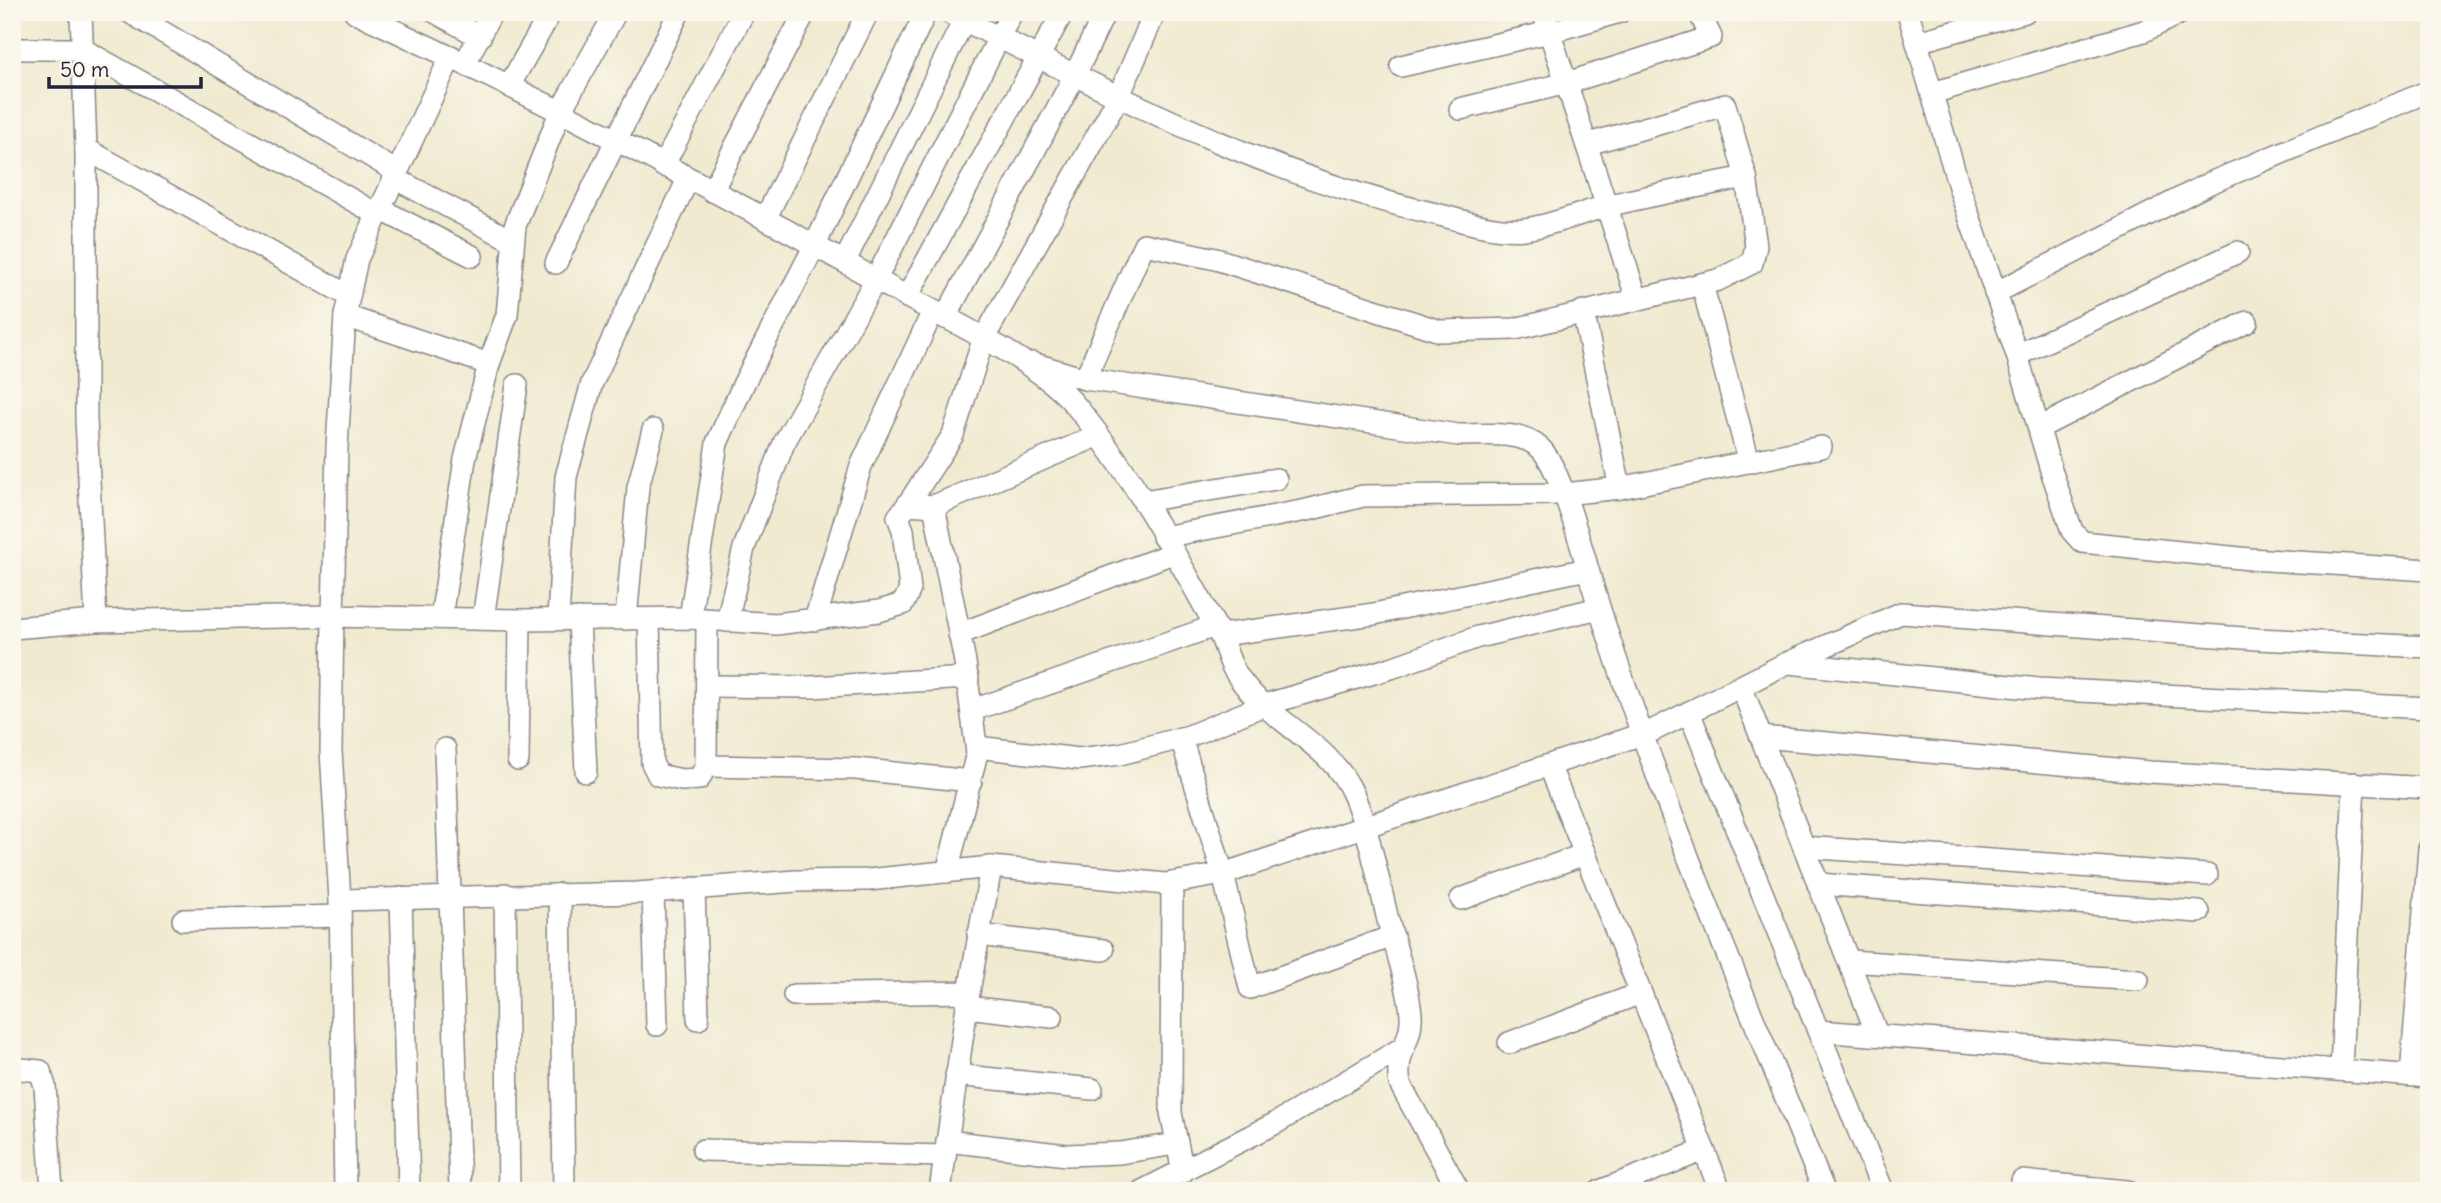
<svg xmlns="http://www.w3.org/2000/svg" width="2441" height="1203" viewBox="0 0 2441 1203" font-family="Delius,sans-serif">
<rect width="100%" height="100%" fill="#fbf7ec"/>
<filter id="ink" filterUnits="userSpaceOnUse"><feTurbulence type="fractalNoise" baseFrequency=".0143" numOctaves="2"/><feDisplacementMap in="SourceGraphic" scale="14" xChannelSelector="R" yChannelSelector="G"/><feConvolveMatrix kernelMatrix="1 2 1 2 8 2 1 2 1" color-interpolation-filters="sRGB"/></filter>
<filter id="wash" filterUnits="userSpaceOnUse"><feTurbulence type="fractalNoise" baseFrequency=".00686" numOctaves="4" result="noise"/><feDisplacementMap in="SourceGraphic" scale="28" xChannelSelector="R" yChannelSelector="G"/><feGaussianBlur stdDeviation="1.57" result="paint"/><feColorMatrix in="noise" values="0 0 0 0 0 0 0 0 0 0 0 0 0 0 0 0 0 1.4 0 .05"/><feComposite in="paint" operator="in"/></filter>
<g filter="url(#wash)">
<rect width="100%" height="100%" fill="#f0ead0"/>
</g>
<g filter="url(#ink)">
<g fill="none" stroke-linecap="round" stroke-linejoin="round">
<defs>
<g id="minor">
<polyline points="81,12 86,149 86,419 96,621"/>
<polyline points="129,12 397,172"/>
<path d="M 355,12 C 540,98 722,193 900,293 C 952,322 1039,361 1076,406 C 1132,474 1176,554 1218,631 C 1224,642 1227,656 1233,668 C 1262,721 1330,739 1354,796 C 1370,835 1378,879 1388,920 C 1396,950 1408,983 1411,1014 C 1413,1041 1394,1053 1400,1084 L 1459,1191"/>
<polyline points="435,12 480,37"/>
<path d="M 947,12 C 1105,89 1263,176 1436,214 C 1464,221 1495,232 1524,229 C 1555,225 1582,212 1611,205 C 1656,194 1701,186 1746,177 L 1725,105 L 1588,144"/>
<polyline points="1543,12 1637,299"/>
<polyline points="1908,12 1960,190 2017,355 2051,470 2072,531 2082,542 2250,559 2429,570"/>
<polyline points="1917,42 2025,12"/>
<polyline points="12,49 82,49 377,214"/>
<polyline points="465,63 492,12"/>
<polyline points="1401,66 1550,32 1620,12"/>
<polyline points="509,86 551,12"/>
<polyline points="1932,93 2144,31 2182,12"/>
<polyline points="1460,109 1567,83 1711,37 1699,12"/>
<polyline points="86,149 349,296"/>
<polyline points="663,166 744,12"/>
<polyline points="394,178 513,241"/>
<polyline points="712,191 805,12"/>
<polyline points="380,209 472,256"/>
<polyline points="765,219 868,12"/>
<polyline points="845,261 968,12"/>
<polyline points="556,263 679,12"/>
<polyline points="1702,284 1749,462"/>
<polyline points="1995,293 2210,183 2429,91"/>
<polyline points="907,297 1063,12"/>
<polyline points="1583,311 1620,488"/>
<polyline points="345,316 489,364"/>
<polyline points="945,318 1075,75 1105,12"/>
<polyline points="2017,355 2238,252"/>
<path d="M 1032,363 L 1085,379 L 1458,435 C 1483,435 1521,430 1540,448 C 1562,468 1586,565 1596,597 C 1659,800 1744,994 1824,1191"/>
<polyline points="1085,379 1144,244 1216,259 1440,331 1515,329 1718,280 1752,263 1756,246 1746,177"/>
<polyline points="2039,428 2247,322"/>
<polyline points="1143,501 1276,479"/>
<polyline points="908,504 953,435 983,340 1119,96 1155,12"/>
<polyline points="934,506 965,662 977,753 947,872"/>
<polyline points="1163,537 1307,510 1363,496 1564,494 1620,488 1821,447"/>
<polyline points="441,618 465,459 489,364 507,315 515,226 560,112 616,12"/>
<polyline points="690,618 717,443 744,383 815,245 926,12"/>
<polyline points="483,619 517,385"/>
<polyline points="558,619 566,477 592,383 688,179"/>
<polyline points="579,619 586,772"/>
<polyline points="626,619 638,487 653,430"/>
<polyline points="649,619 652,763 658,775 682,780 699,779 706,766 707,620"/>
<polyline points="815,620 861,466 933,311"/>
<polyline points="727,621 744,548 784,443 876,279 1012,12"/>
<polyline points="12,628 96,621 333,616 337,447 345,316 357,259 451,56"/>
<polyline points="959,634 1173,553"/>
<polyline points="1221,635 1374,614 1587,569"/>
<polyline points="1789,663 2039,689 2429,708"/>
<polyline points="707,686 811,687 968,678"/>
<polyline points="1741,686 1877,1034"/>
<polyline points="973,710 1215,626"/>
<polyline points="1689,712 1883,1191"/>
<polyline points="1761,737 2150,772 2429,788"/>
<polyline points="1181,738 1223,874 1250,988 1393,936"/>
<polyline points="977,747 1079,759 1120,754 1189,736 1264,705 1391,668 1478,637 1599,608"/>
<polyline points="445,749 460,1191"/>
<polyline points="518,760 520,620"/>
<polyline points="706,766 856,769 971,781"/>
<polyline points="1550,767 1718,1185 1714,1191"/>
<polyline points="1804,847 2207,875"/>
<polyline points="1172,883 1171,1113 1183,1172"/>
<polyline points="1818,884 2199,912"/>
<polyline points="694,888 698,1019"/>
<polyline points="653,892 657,1025"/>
<polyline points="505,894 509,1191"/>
<polyline points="560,894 564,1191"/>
<polyline points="401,898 409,1191"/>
<polyline points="1461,899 1585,854"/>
<polyline points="340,900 637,893 796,881 868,880 991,867 1166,884 1223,874 1654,730 1787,663 1901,613 2257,639 2429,647"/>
<polyline points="183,920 340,916"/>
<polyline points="978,935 1103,950"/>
<polyline points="1849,961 2138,980"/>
<polyline points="794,995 969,992"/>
<polyline points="967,1007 1052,1017"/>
<polyline points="1818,1031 2429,1077"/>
<polyline points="1509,1043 1641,993"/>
<polyline points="12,1068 40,1071 45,1086 52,1191"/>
<polyline points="2341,1070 2354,783"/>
<polyline points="956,1075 1092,1089"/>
<polyline points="2411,1075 2429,849"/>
<polyline points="947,1141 1067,1155 1120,1153 1176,1144"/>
<polyline points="703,1150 945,1156"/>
<polyline points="345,1191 340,900 331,751 333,616 520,620 690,618 776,624 879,611 903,604 910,589 903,530 898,517 908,504 934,506 1097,436"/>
<polyline points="940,1191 969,992 991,867"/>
<polyline points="1142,1191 1276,1123 1402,1048"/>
<polyline points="1600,1191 1704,1150"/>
<polyline points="2022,1191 2022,1181 2127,1191"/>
</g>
</defs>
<use href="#minor" stroke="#898686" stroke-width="24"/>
<use href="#minor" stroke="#fff" stroke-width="21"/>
</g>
</g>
<rect width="2441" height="1203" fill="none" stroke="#fbf7ec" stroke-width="42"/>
<path d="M49 77v10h152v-10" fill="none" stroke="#22223b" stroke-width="3.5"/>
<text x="60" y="77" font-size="21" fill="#22223b" stroke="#fbf7ec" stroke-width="5" paint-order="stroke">50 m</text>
</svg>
